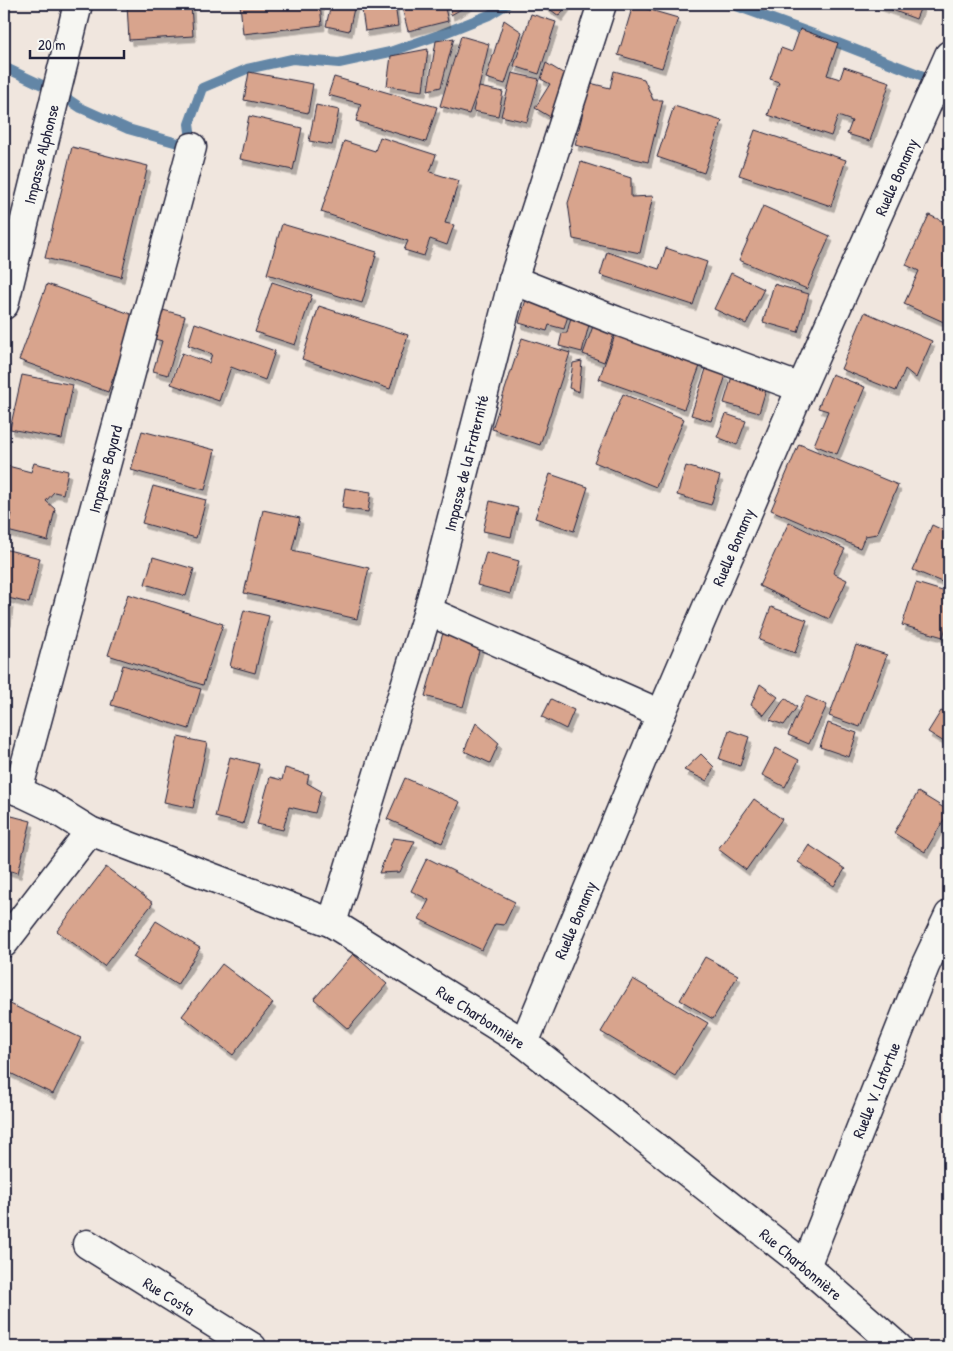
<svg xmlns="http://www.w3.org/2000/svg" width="953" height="1351" viewBox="0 0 953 1351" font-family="'Patrick Hand',sans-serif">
<defs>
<filter id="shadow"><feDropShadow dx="3" dy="5.5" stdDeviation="0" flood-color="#0004"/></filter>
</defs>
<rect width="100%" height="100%" fill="#f0e6de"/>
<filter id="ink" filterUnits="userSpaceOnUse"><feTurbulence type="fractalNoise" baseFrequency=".02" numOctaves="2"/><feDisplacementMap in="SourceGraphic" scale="10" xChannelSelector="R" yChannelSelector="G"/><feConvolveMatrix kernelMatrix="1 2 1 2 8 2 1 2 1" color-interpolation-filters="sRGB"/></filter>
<g filter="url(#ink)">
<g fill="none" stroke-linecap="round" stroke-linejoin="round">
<g stroke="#6386a6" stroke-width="10">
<polyline points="731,4 838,43 936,81"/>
<polyline points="4,67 57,92 81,108 128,129 192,147 189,124 202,88 247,69 292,59 339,63 390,52 439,35 489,15 507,4"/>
</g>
</g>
<g fill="#d8a48d" stroke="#22223b" filter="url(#shadow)">
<polygon points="127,4 191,4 193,36 129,40"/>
<polygon points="240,4 320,4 322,25 243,34"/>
<polygon points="331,4 355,4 349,31 326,26"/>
<polygon points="361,4 395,4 398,26 365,31"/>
<polygon points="401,4 444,4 448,21 408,31"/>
<polygon points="449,4 470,4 451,15"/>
<polygon points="543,4 568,4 559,16"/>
<polygon points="876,4 922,4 916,19"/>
<polygon points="633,5 678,18 662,68 618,55"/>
<polygon points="531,14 556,22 539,74 514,66"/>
<polygon points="504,20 522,32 505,84 486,78"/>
<polygon points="800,29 838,43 827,75 840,79 844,67 890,82 870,141 847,134 852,121 838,116 831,136 768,115 779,82 770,79 781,48 792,52"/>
<polygon points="461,36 489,44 479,87 469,114 440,106"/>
<polygon points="454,38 441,87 428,90 436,41"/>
<polygon points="428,49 423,91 387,86 391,56"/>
<polygon points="546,63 576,81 552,118 535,108 550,84 541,79"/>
<polygon points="614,71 644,79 653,100 663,100 648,162 575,145 590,83 610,88"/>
<polygon points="249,72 313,84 308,113 244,100"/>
<polygon points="512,73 539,79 527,122 501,116"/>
<polygon points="334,77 437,107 426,142 356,121 361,104 328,95"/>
<polygon points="479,87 503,92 498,116 473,111"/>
<polygon points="316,105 339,110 332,145 309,141"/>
<polygon points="674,106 722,121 704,173 657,157"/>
<polygon points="249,116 302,128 293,170 240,159"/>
<polygon points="755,130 846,160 831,206 739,175"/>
<polygon points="380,137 436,155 430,172 459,181 445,223 454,225 447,245 430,239 424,256 404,250 408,241 321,212 344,141 375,151"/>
<polygon points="72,147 148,166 121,277 45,258"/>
<polygon points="581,162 631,178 631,197 653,196 640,253 573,239 568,203"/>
<polygon points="763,206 830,236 807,289 739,260"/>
<polygon points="929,215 949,224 949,316 946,323 904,304 919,271 906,265"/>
<polygon points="282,224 377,252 362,303 267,274"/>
<polygon points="666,248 707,262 693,305 600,275 607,252 659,269"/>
<polygon points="731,273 764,289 746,324 714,309"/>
<polygon points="272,282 312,295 295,345 255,332"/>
<polygon points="47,284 136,316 108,392 19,360"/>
<polygon points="774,284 809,294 798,332 763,322"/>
<polygon points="527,296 570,309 564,329 549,325 547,331 519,323"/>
<polygon points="319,306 408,335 390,389 302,359"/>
<polygon points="573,309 592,313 582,352 559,346 562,333 567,333"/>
<polygon points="163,310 185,316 168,375 153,371 162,341 155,339"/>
<polygon points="865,312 932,341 916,378 905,369 896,391 841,369"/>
<polygon points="597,315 618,323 604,362 583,354"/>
<polygon points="195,323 275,351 265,380 231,367 219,401 171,384 182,353 209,363 212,354 188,345"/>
<polygon points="618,327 703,358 684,409 599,379"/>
<polygon points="522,338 570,353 540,445 492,429"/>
<polygon points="582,361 579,392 569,388 573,363"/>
<polygon points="706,369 726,375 711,421 691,415"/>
<polygon points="733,373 768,383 759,413 724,403"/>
<polygon points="832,374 865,387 837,454 814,445 828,411 818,408"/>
<polygon points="22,375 73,385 62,439 10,429"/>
<polygon points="623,394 684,419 656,487 594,462"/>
<polygon points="726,414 746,421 737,445 717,437"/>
<polygon points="142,431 215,450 205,490 131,470"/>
<polygon points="799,444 898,485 877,534 865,536 860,548 771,510"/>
<polygon points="34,463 68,471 63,494 54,492 46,501 55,509 48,541 7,531 12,514 4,512 4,465 31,472"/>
<polygon points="686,466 720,476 711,505 677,495"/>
<polygon points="550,474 588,487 574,531 535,518"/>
<polygon points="153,486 206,500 196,538 142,523"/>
<polygon points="345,488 371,492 368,512 342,508"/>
<polygon points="490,501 518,508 511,537 483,531"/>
<polygon points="263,510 300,518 292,550 369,568 357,619 244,593"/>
<polygon points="789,522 845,549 833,573 847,580 829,619 759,586"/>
<polygon points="932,525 949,533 949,585 913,570"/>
<polygon points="4,549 40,558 29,603 4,597"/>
<polygon points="486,552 519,561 510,594 477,585"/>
<polygon points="153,557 194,569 186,596 145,584"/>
<polygon points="916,583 949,593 949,617 943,637 902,625"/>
<polygon points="128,594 223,624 203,685 108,655"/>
<polygon points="4,602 10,602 8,621 4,621"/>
<polygon points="771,607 807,620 795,653 759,640"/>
<polygon points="244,610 269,616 255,673 230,666"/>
<polygon points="443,633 481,644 463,707 425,696"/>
<polygon points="856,645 887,655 860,727 829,716"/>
<polygon points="123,665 201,689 189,729 111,705"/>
<polygon points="760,684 778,697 764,715 751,705"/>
<polygon points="806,696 827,705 809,744 788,735"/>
<polygon points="785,698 797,707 784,725 770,720"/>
<polygon points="551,699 574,710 566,729 542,717"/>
<polygon points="941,711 949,714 949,745 928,732"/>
<polygon points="476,723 499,743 490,763 464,751"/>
<polygon points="828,723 857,733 849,757 820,747"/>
<polygon points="729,730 749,737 740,766 719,759"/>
<polygon points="178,737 207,743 193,808 164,802"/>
<polygon points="776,748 799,760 785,787 762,775"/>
<polygon points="701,754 714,767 707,781 684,770"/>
<polygon points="230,757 259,764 243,824 215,817"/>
<polygon points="285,768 309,775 307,783 321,791 315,813 289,807 283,830 257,824 270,777 282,780"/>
<polygon points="405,778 460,802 442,843 387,819"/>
<polygon points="918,792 949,811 925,852 894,833"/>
<polygon points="754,799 782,819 746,870 718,849"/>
<polygon points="4,814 31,821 18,873 4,869"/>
<polygon points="393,838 415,841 400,872 379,873"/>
<polygon points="809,845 845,869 834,886 798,862"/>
<polygon points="427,858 515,902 504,925 495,924 482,950 419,919 429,900 411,891"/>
<polygon points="106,867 153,903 104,966 57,931"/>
<polygon points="156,921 200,948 177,985 133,957"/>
<polygon points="353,954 387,984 348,1029 314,999"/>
<polygon points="705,957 738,975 713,1019 680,1000"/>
<polygon points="222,964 273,1003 233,1055 182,1016"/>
<polygon points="633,979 708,1023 675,1076 601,1032"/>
<polygon points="4,1001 81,1038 53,1094 4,1070"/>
</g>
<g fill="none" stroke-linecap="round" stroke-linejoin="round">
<defs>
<g id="minor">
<polyline points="513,280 617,321 801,388"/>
<polyline points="4,305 78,4"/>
<polyline points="428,611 661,714"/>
<polyline points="18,791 192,147"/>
<polyline points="332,923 428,611 513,280 602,4"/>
<polyline points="4,943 90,831"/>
<polyline points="524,1043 661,714 801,388 949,55"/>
<polyline points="87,1244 252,1347"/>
<polyline points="806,1266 925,966 949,915"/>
</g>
<polyline id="tertiary" points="4,784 48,805 90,831 332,923 524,1043 806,1266 898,1347"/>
</defs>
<use href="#minor" stroke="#22223b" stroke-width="31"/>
<use href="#tertiary" stroke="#22223b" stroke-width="31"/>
<use href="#minor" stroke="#f6f6f2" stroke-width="28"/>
<use href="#tertiary" stroke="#f6f6f2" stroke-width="28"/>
</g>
</g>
<g text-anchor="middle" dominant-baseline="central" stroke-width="4.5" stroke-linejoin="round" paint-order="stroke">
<g font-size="16" fill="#22223b" stroke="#f6f6f2">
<text transform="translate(41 154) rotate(-76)">Impasse Alphonse</text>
<text transform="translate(896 177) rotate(-66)">Ruelle Bonamy</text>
<text transform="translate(466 463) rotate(-76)">Impasse de la Fraternité</text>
<text transform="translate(105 469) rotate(-75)">Impasse Bayard</text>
<text transform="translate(733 547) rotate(-67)">Ruelle Bonamy</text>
<text transform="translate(575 920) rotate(-67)">Ruelle Bonamy</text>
<text transform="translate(481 1017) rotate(33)">Rue Charbonnière</text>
<text transform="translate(876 1090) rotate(-68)">Ruelle V. Latortue</text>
<text transform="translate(801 1264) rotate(40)">Rue Charbonnière</text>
<text transform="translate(169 1296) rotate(32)">Rue Costa</text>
</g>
</g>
<rect width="953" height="1351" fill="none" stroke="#f6f6f2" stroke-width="20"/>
<rect x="10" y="10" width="933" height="1331" fill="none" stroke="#22223b" stroke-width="2" filter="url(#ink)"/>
<path d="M30 50v8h94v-8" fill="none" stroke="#22223b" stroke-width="2.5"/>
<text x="38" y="50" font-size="15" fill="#22223b" stroke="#f6f6f2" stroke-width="4" paint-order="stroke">20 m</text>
</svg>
